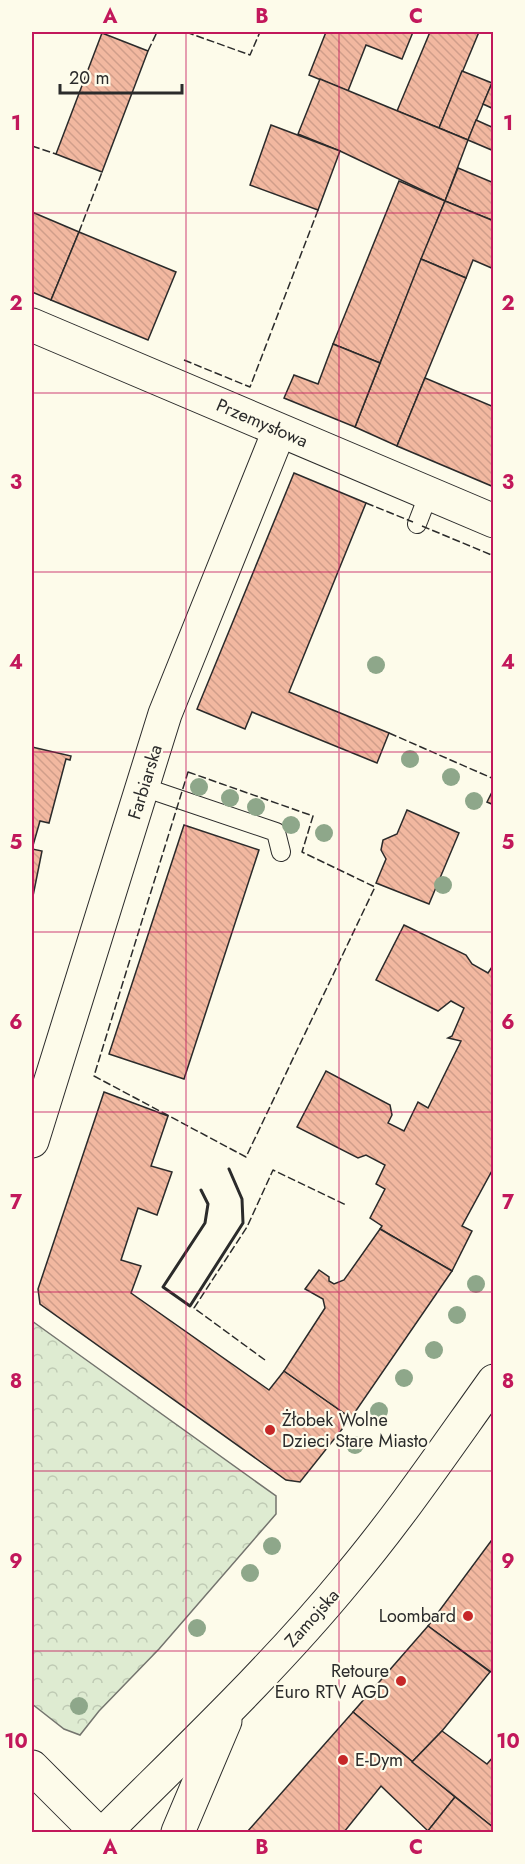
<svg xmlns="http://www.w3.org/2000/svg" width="525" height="1864" viewBox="0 0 525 1864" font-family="Jost,sans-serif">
<defs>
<pattern id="park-crowns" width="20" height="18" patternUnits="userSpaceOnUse" patternTransform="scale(1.5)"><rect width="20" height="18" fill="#deebd1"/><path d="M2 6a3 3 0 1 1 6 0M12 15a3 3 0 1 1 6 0" fill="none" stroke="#bfcab4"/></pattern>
<pattern id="building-back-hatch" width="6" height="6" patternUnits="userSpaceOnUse" patternTransform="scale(1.5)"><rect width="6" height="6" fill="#f2b8a0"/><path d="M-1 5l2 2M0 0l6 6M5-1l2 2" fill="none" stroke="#d09e8a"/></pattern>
</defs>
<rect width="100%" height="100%" fill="#fdfbea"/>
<polygon fill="url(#park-crowns)" stroke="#74746e" stroke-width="1.5" points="32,1321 276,1496 276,1514 159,1649 99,1711 80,1735 64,1729 32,1704"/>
<g fill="url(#building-back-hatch)" stroke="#2b2b2b" stroke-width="1.5">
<polygon points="326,32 413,32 402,59 366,45 348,91 309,75"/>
<polygon points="430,32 479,32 439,128 397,111"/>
<polygon points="102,33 148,51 102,172 56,154"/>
<polygon points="462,71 492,83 468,140 439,128"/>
<polygon points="320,79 468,140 445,201 340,151 298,134"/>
<polygon points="492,83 494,83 494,109 483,104"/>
<polygon points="476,120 494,128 494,151 468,140"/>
<polygon points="271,125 340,151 318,210 250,185"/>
<polygon points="458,168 494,183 494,221 445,201"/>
<polygon points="399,181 445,201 380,363 333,344"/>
<polygon points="445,201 494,221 494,269 473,260 466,278 421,259"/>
<polygon points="32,212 79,232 51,300 32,292"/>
<polygon points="79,232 176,272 148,340 51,300"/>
<polygon points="421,259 466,278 397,446 355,427"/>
<polygon points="333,344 380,363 355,427 284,398 294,375 318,384"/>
<polygon points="425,378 494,407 494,487 397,446"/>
<polygon points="294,473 366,503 289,692 389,733 377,763 252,712 245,729 197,709"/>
<polygon points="32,747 71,756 70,760 66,759 49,823 40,821 32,849 42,851 32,901"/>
<polygon points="494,788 494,805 487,802"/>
<polygon points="407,810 459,833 429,904 376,883 386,859 381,850 383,840 397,834"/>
<polygon points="184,825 259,850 184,1079 109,1054"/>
<polygon points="404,925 466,955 472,964 488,973 494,964 494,1167 462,1226 472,1231 452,1271 380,1229 382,1226 370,1218 385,1189 376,1184 385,1165 366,1155 358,1158 297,1127 326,1071 390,1105 392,1115 388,1123 404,1131 418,1102 428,1108 461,1041 448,1038 452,1036 464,1008 451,1001 438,1011 376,980"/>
<polygon points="104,1092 168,1116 151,1166 172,1172 157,1215 138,1208 121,1260 141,1266 131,1293 269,1390 284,1371 351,1418 300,1482 286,1480 40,1304 38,1289"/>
<polygon points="380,1229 452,1271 351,1418 284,1371 325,1308 323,1299 305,1289 319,1270 329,1277 329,1281 334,1284 344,1280"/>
<polygon points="494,1537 494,1674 428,1626"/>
<polygon points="428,1626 490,1672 442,1731 412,1762 353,1712"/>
<polygon points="353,1712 455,1797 428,1831 381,1786 344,1832 247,1832"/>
<polygon points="442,1731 487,1764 494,1756 494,1828 412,1762"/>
<polygon points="455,1797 494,1828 494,1832 427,1832"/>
</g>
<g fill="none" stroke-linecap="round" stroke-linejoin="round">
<defs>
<g id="lane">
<polyline points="417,524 429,493"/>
<polyline points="143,787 276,832 281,852"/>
</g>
<g id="street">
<polyline points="32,325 494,521"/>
<polyline points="32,1141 165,714 279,431"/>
<polyline points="32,1767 97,1832"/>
<path d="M 105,1832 C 187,1750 273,1669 347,1579 C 400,1516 446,1448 494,1381"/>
<polyline points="178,1832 225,1721"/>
</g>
</defs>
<use href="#lane" stroke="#2b2b2b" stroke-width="20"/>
<use href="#street" stroke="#2b2b2b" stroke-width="35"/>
<use href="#lane" stroke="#fdfbea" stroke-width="18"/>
<use href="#street" stroke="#fdfbea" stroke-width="33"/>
<g stroke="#2b2b2b" stroke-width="1.5" stroke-dasharray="8 3" stroke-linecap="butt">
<polyline points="186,32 250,55 260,32"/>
<polyline points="148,51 157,32"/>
<polyline points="32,146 56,154"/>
<polyline points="79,232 102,172"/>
<polyline points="184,360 250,387 318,210"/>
<polyline points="366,503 413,522"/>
<polyline points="422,526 494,556"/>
<polyline points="389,733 494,779"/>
<polygon points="188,772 313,816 302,852 375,887 246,1157 94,1076"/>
<polyline points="265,1360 194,1308 247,1227 273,1170 346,1205"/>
</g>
<polyline stroke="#2b2b2b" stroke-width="3" points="201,1190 208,1204 205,1223 163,1287 190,1306 243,1223 242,1199 229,1169"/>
</g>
<g fill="#8ea78a">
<circle cx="376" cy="665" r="9"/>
<circle cx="410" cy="759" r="9"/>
<circle cx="451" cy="777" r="9"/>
<circle cx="199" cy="787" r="9"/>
<circle cx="230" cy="798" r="9"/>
<circle cx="474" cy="801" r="9"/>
<circle cx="256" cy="807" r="9"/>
<circle cx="291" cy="825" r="9"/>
<circle cx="324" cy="833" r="9"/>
<circle cx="443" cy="885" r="9"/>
<circle cx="476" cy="1284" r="9"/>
<circle cx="457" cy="1315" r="9"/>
<circle cx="434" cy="1350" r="9"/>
<circle cx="404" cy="1378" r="9"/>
<circle cx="379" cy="1411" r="9"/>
<circle cx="355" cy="1445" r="9"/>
<circle cx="272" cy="1546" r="9"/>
<circle cx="250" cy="1573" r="9"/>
<circle cx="197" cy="1628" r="9"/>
<circle cx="79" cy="1706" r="9"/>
</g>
<path fill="none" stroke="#c2185b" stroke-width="1.5" stroke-opacity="0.55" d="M 186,32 L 186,1832M 339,32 L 339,1832M 32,213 L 494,213M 32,393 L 494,393M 32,572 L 494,572M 32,752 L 494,752M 32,932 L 494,932M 32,1112 L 494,1112M 32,1292 L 494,1292M 32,1471 L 494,1471M 32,1651 L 494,1651"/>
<g fill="#c62828" stroke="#fdfbea" stroke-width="2">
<circle cx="270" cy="1430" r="6"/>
<circle cx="468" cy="1616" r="6"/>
<circle cx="401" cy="1681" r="6"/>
<circle cx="343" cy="1760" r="6"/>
</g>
<g text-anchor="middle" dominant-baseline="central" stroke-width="4.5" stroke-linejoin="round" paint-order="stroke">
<g font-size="18" fill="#2b2b2b" stroke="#fdfbea">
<text transform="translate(262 423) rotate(23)">Przemysłowa</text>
<text transform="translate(145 782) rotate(-73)">Farbiarska</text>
<text transform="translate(312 1618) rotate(-48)">Zamojska</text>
</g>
<g font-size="18" fill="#2b2b2b" stroke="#fdfbea" text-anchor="start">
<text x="282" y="1420">Żłobek Wolne<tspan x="282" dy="21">Dzieci Stare Miasto</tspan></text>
<text x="456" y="1616" text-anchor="end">Loombard</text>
<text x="389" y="1671" text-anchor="end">Retoure<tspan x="389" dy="21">Euro RTV AGD</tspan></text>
<text x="355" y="1760">E-Dym</text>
</g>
</g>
<rect width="525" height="1864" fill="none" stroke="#fdfbea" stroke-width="66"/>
<path d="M60 84v9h122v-9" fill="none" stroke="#2b2b2b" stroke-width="3"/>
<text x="69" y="84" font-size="18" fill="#2b2b2b" stroke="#fdfbea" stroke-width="4.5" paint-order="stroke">20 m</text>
<rect x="33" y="33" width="459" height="1798" fill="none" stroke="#c2185b" stroke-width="2"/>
<g font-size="20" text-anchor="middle" font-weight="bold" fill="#c2185b">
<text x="110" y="23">A</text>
<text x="262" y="23">B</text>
<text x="416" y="23">C</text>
<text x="16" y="130">1</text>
<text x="508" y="130">1</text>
<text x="16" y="310">2</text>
<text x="508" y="310">2</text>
<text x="16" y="489">3</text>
<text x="508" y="489">3</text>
<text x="16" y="669">4</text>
<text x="508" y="669">4</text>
<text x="16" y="849">5</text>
<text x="508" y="849">5</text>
<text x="16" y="1029">6</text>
<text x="508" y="1029">6</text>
<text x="16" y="1209">7</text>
<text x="508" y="1209">7</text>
<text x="16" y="1388">8</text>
<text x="508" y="1388">8</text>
<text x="16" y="1568">9</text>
<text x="508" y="1568">9</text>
<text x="16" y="1748">10</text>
<text x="508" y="1748">10</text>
<text x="110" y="1854">A</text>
<text x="262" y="1854">B</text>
<text x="416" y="1854">C</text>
</g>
</svg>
